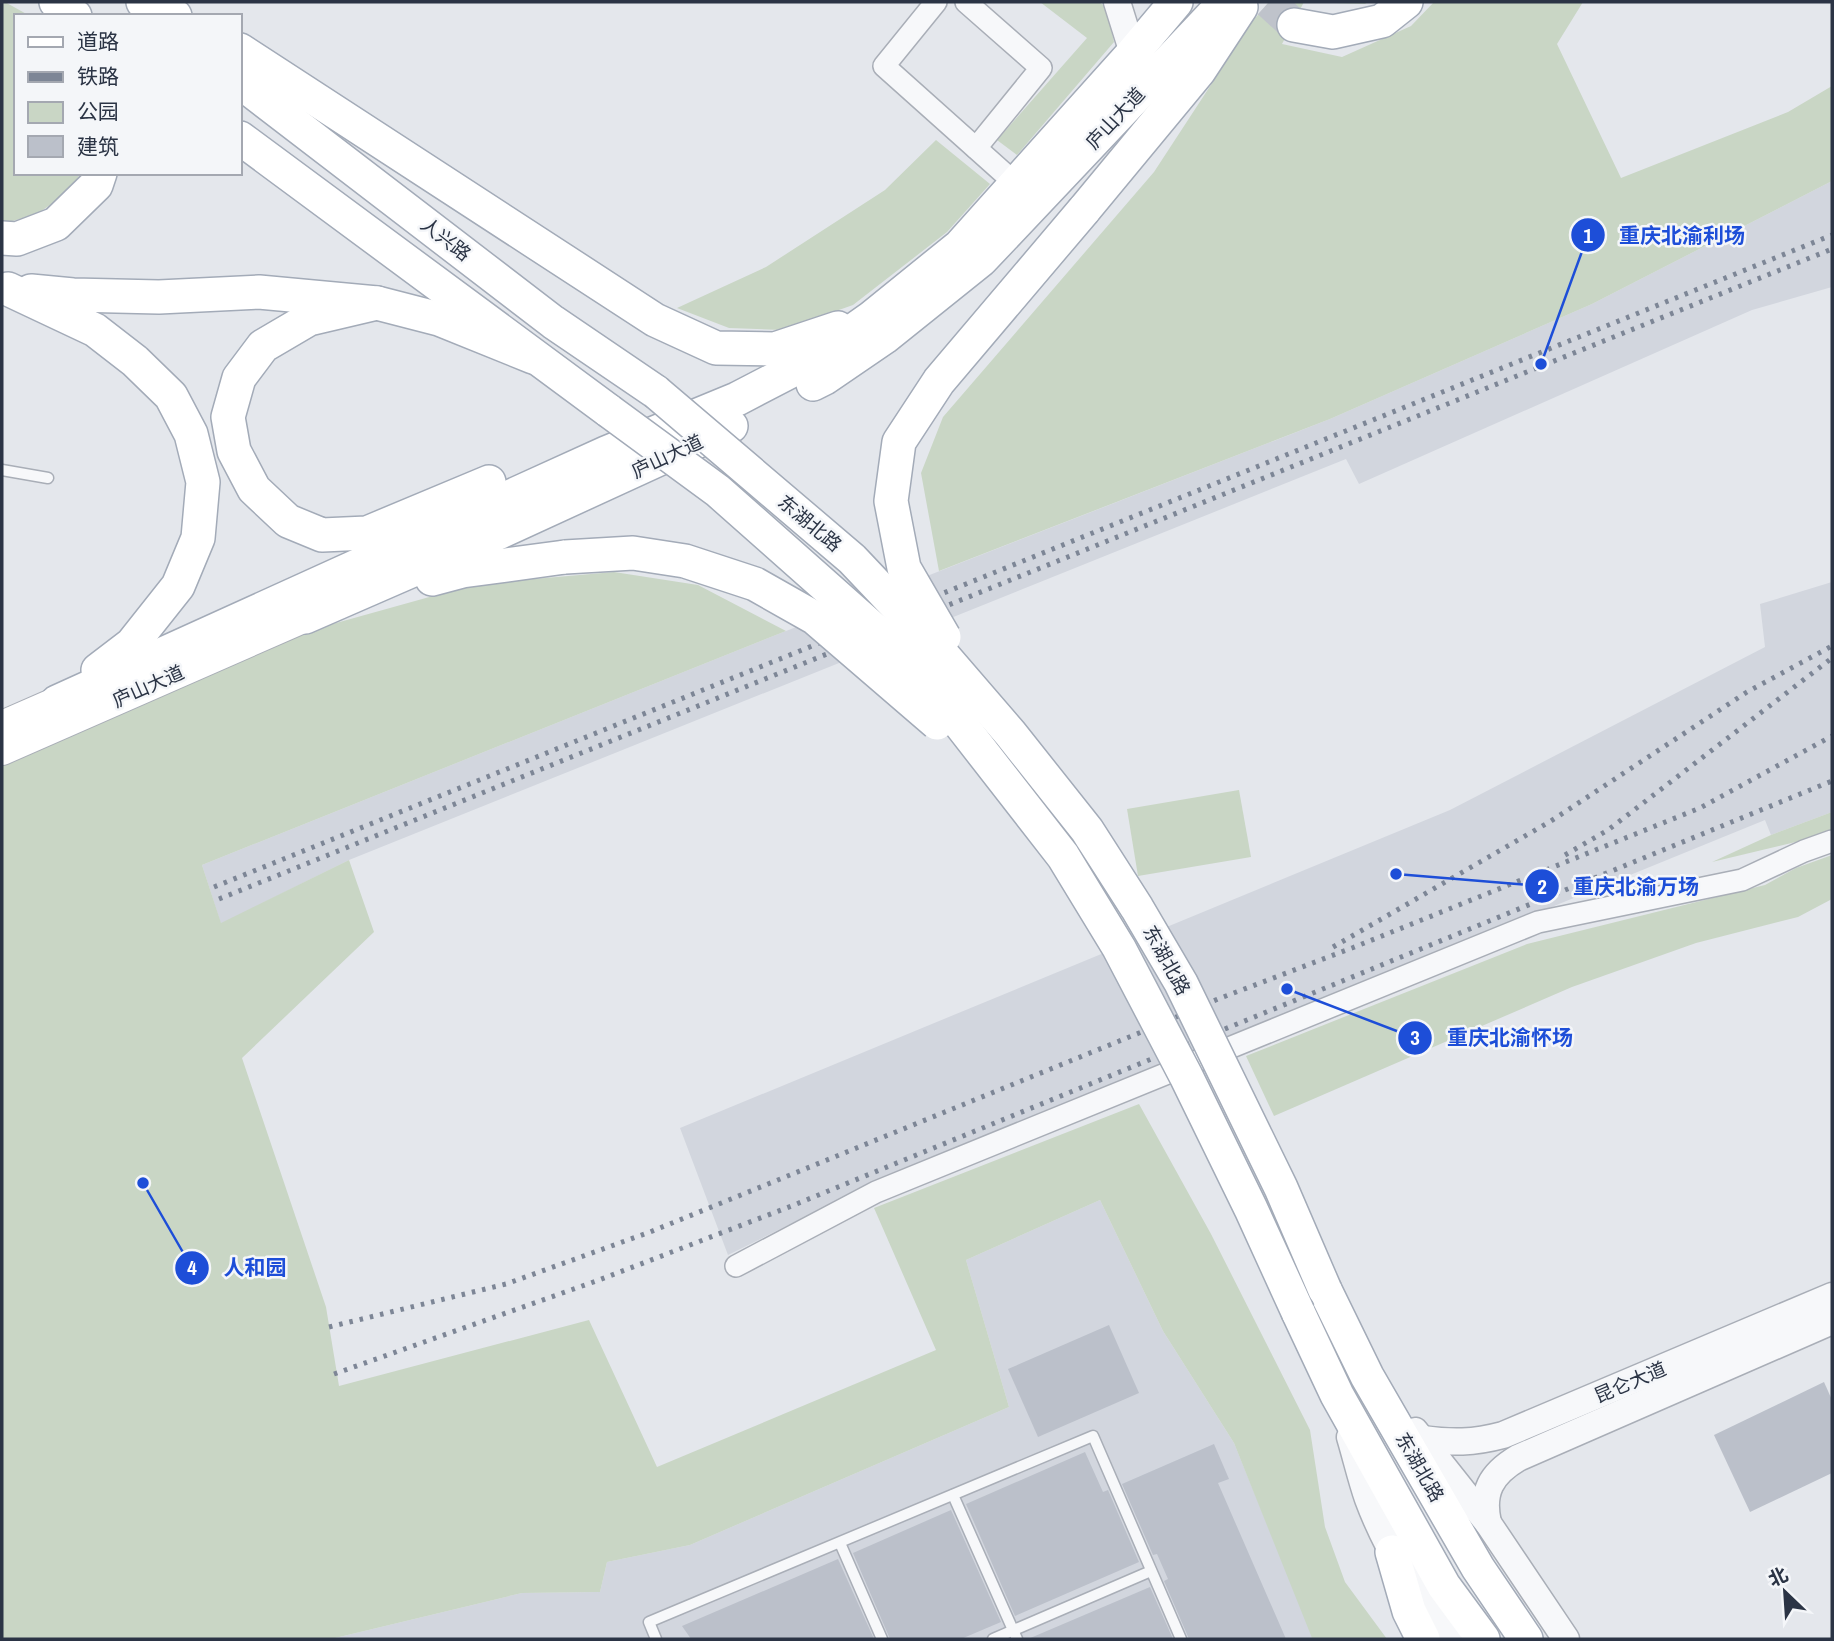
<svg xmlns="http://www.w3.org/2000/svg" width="1834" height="1641" viewBox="0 0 1834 1641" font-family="'Archivo Narrow','Noto Sans SC',sans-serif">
<rect width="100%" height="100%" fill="#e4e7ec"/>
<g fill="#d2d6de">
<polygon points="1832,181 1832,287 1752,310 1359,484 1346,459 349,860 221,924 202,865 786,631 1330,419 1592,304"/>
<polygon points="1832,582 1832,812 1771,835 1765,820 865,1187 728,1255 680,1128 1450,810 1765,647 1760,604"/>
<polygon points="1100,1200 1163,1331 1234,1443 1314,1639 331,1639 522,1593 600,1592 607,1562 690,1545 1009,1407 966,1260"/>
</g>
<g fill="#c9d6c5">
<polygon points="2,2 5,2 30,16 16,16 16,173 81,173 67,193 37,214 2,224"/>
<polygon points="1040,2 1099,2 1106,7 1114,42 1017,155 997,140 1087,38"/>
<polygon points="1269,2 1368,2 1365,4 1304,2 1282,44 1342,57 1411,26 1434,2 1583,2 1557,44 1621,178 1788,112 1832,86 1832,181 1592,304 1330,419 939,571 921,473 943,417 1154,172 1252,22"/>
<polygon points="936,140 990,184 947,232 853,305 782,330 729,328 677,308 766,267 885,190"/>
<polygon points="614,572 698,585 786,631 202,865 221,923 349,860 374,932 242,1058 326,1307 339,1386 589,1320 657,1467 936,1350 874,1208 1139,1104 1211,1234 1310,1430 1325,1527 1345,1582 1387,1639 1314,1639 1312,1638 1234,1443 1163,1331 1100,1200 966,1260 1009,1407 690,1545 607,1562 600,1592 522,1593 331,1639 2,1639 2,762 311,630 476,584"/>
<polygon points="1239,790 1251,857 1138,876 1127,809"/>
<polygon points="1832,812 1832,830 1804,840 1712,862 1771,835"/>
<polygon points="1832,855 1832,899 1798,917 1696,943 1572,987 1274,1116 1246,1056 1527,944 1765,885 1796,868"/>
</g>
<g fill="#bbc0ca">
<polygon points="1109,1325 1139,1393 1038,1437 1008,1369"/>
<polygon points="1824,1382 1832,1400 1832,1473 1750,1512 1714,1435"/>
<polygon points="1214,1444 1229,1479 1218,1483 1286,1639 1189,1639 1164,1581 1168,1579 1157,1554 1153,1555 1122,1484"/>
<polygon points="1085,1452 1103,1492 1108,1490 1139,1562 1015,1616 966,1504"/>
<polygon points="951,1510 1001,1622 961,1639 890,1639 853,1553"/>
<polygon points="838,1559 874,1639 691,1639 682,1626"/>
<polygon points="1150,1587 1173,1639 1028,1639"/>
</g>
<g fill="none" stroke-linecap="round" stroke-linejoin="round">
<polyline stroke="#bfc3cb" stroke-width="33" stroke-dasharray="33 17" stroke-linecap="butt" points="1269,2 1294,25"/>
<defs>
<g id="service">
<polyline points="2,470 48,478"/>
<polyline points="953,1495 1017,1639"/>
<polyline points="840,1543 882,1639"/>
<polyline points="656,1639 649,1622 1093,1436 1181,1639"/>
<polyline points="993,1639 1151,1571"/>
</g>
<g id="minor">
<polyline points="936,2 884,66 1016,184"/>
<polyline points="966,2 1041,68 976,148"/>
<polyline points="736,1266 876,1192 1538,922 1742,880 1804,851 1832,841"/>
</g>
<g id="tertiary">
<polyline points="1117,2 1133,53"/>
<polyline points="1415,1431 1488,1523 1566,1639"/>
<path d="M 1350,1437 C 1356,1457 1361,1479 1368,1499 C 1387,1550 1417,1597 1449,1639"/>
<path d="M 1422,1439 C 1452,1443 1473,1443 1503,1435 L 1832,1296"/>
<path d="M 1488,1523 C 1481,1492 1491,1474 1518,1458 L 1832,1321"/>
</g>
<g id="secondary">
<polyline points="2,726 57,702"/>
<polyline points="2,750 305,617"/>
</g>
<g id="primary">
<polyline points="56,2 75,16"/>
<polyline points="143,2 175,16"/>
<polyline points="1294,25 1333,32 1382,21 1406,2"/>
<polyline points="240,50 655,320 716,348 775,349 838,328"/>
<polyline points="240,82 553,322 656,392"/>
<polyline points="240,138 609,411"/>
<polyline points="1084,210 1199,71 1241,7"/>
<polyline points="2,238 17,239 56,224 96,185 100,173"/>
<polyline points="8,289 95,330 135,361 171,396 191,434 203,482 198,538 178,586 132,644 98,670"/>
<polyline points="31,291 73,295 159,297 259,292 377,303 439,319 533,357"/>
<polyline points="377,303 309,319 263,346 239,378 228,417 234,451 254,489 288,521 322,535 367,533 489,482"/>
<polyline points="813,384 825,378 885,337 981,260 1225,2"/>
<polyline points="432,579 462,571 565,557"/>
<polyline points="305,617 500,532 731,426"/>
<polyline points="57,702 606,453 737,399 810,361 871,318 960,246 1133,53 1176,2"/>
<polyline points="1325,1290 1367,1376 1478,1568 1526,1639"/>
<polyline points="1298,1312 1337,1395 1444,1586 1483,1639"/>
<polyline points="1392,1552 1409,1611 1423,1639"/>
</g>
</defs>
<use href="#service" stroke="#a9aeb7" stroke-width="13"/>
<use href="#minor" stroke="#a9aeb7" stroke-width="24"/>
<use href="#tertiary" stroke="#a9aeb7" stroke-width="29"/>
<use href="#secondary" stroke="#a9aeb7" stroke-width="32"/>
<use href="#primary" stroke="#a3abb8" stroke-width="36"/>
<use href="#service" stroke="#f7f8fa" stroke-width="10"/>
<use href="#minor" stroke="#f7f8fa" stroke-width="21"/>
<use href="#tertiary" stroke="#f7f8fa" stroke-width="26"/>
<use href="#secondary" stroke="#fff" stroke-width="30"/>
<use href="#primary" stroke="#fff" stroke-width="33"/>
<g stroke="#7d8696" stroke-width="5" stroke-dasharray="3.5 7" stroke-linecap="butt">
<polyline points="1565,855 1608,830 1832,658"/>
<polyline points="214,887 1832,235"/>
<polyline points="219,899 1832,249"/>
<polyline points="1333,947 1551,821 1747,692 1832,646"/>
<polyline points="329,1327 506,1284 650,1232 1139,1033 1218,999 1352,948 1700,808 1832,736"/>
<polyline points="334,1374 599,1280 794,1205 1832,781"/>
</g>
<defs>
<g id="primary-bridge">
<polyline points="656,392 852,559 941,653 1010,733 1087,830 1137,908 1181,983 1281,1188 1325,1290"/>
<polyline points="609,411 718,491 885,639 947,707 1063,856 1119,948 1186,1076 1251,1209 1298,1312"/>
<polyline points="565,557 633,553 685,561 755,584 815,618 937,723"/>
<polyline points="944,637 904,568 891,501 899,442 939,381 1084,210"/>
</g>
</defs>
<use href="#primary-bridge" stroke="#a3abb8" stroke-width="36" stroke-linecap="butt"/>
<use href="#primary-bridge" stroke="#fff" stroke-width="33"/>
</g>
<g text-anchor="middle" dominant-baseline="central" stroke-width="5" stroke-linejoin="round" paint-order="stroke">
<g font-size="19" fill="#2b3445" stroke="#f4f6f9">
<text transform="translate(1115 118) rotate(-47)">庐山大道</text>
<text transform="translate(446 239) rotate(38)">人兴路</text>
<text transform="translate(667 456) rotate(-25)">庐山大道</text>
<text transform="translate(810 523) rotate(40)">东湖北路</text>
<text transform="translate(148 686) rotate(-24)">庐山大道</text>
<text transform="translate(1167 960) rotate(61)">东湖北路</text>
<text transform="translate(1630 1382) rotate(-23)">昆仑大道</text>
<text transform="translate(1420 1467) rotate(60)">东湖北路</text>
</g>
</g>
<path fill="none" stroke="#1d4ed8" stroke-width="2.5" d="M1541 364L1588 235M1396 874L1542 886M1287 989L1415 1038M143 1183L192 1268"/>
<g fill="#1d4ed8" stroke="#f4f6f9" stroke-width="2.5">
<circle cx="1541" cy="364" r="7"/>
<circle cx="1396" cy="874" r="7"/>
<circle cx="1287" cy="989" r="7"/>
<circle cx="143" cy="1183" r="7"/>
<circle cx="1588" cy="235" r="18"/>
<circle cx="1542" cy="886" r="18"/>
<circle cx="1415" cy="1038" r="18"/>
<circle cx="192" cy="1268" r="18"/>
</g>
<g font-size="21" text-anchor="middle" font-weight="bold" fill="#fff">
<text x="1588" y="243">1</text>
<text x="1542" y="894">2</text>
<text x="1415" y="1045">3</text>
<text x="192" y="1275">4</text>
</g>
<g font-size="21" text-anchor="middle" font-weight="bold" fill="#1d4ed8" stroke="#f4f6f9" stroke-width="5" stroke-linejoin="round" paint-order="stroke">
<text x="1682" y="243">重庆北渝利场</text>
<text x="1636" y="894">重庆北渝万场</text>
<text x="1510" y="1045">重庆北渝怀场</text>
<text x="255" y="1275">人和园</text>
</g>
<rect width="1834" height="1641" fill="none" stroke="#2b3445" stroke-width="7"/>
<rect x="14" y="14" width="228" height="161" fill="#f4f6f9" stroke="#a4a8b1" stroke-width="2"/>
<rect x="28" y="37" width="35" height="10" fill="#ffffff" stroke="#a4a8b1" stroke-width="2"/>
<text x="77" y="49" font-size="21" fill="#2b3445">道路</text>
<rect x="28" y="72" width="35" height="10" fill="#7d8696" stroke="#a4a8b1" stroke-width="2"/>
<text x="77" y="84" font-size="21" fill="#2b3445">铁路</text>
<rect x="28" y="102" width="35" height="21" fill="#c9d6c5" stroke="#a4a8b1" stroke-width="2"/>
<text x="77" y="119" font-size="21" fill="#2b3445">公园</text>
<rect x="28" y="136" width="35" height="21" fill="#bbc0ca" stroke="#a4a8b1" stroke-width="2"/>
<text x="77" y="154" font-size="21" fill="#2b3445">建筑</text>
<g transform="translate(1785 1592) rotate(335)" stroke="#f4f6f9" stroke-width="5" paint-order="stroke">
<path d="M0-5L12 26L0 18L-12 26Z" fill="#2b3445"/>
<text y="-10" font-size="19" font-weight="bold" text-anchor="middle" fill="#2b3445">北</text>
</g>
</svg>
